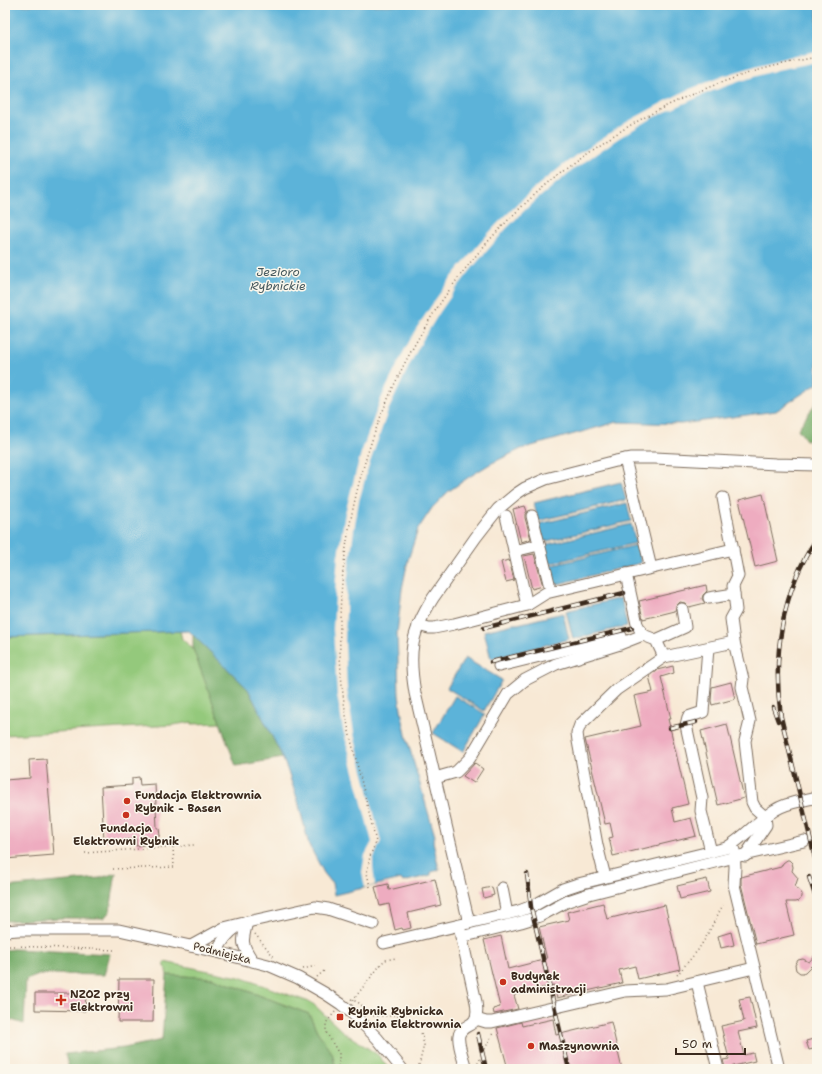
<svg xmlns="http://www.w3.org/2000/svg" width="822" height="1074" viewBox="0 0 822 1074" font-family="'Shantell Sans',sans-serif">
<rect width="100%" height="100%" fill="#fbf7ec"/>
<filter id="ink" filterUnits="userSpaceOnUse"><feTurbulence type="fractalNoise" baseFrequency=".025" numOctaves="2"/><feDisplacementMap in="SourceGraphic" scale="8" xChannelSelector="R" yChannelSelector="G"/><feConvolveMatrix kernelMatrix="1 2 1 2 8 2 1 2 1" color-interpolation-filters="sRGB"/></filter>
<filter id="wash" filterUnits="userSpaceOnUse"><feTurbulence type="fractalNoise" baseFrequency=".012" numOctaves="4" result="noise"/><feDisplacementMap in="SourceGraphic" scale="16" xChannelSelector="R" yChannelSelector="G"/><feGaussianBlur stdDeviation="0.9" result="paint"/><feColorMatrix in="noise" values="0 0 0 0 0 0 0 0 0 0 0 0 0 0 0 0 0 1.4 0 .05"/><feComposite in="paint" operator="in"/></filter>
<g filter="url(#wash)">
<rect width="100%" height="100%" fill="#f8e9d5"/>
<g fill="#94c97b" stroke="#687a4c">
<polygon points="180,631 182,639 193,649 221,723 192,724 192,722 173,725 5,735 5,637"/>
<polygon points="164,962 239,977 312,1003 342,1031 378,1055 389,1069 336,1069 332,1053 317,1031 309,1014 213,978 167,975"/>
</g>
<g fill="#77ad6b" stroke="#596c44">
<polygon points="817,401 817,438 806,440 798,429"/>
<polygon points="193,635 248,689 283,758 236,766 193,649"/>
<polygon points="116,873 110,911 104,918 62,918 5,921 5,887 100,878"/>
<polygon points="13,949 110,954 104,975 49,974 39,975 26,980 24,1024 5,1018 5,950"/>
<polygon points="167,975 213,978 309,1014 317,1031 332,1053 336,1069 69,1069 65,1054 124,1048 162,1040"/>
</g>
<g fill="#5cb3d9" stroke="#4c6e7c">
<polygon points="5,5 817,5 817,384 776,411 681,424 617,422 521,449 490,464 469,477 449,491 432,508 418,529 408,560 402,589 397,634 398,660 399,695 402,716 407,739 435,836 433,841 439,870 431,872 431,875 403,882 401,879 334,895 332,883 324,873 309,845 298,801 287,769 280,752 248,689 189,631 5,637"/>
<polygon points="621,482 626,500 538,521 534,503"/>
<polygon points="627,503 631,521 543,542 539,524"/>
<polygon points="631,524 636,543 548,564 544,545"/>
<polygon points="637,545 641,563 554,585 549,566"/>
<polygon points="621,598 627,626 573,639 566,611"/>
<polygon points="563,613 569,639 491,659 484,631 514,624 518,624"/>
<polygon points="465,658 502,680 484,711 447,688"/>
<polygon points="455,696 485,714 463,752 433,733"/>
</g>
<polygon fill="#f8e9d5" points="817,51 817,62 777,70 741,81 710,92 670,110 651,119 619,138 570,172 528,207 506,229 474,266 456,289 440,312 422,341 409,366 388,411 368,468 359,501 354,530 347,583 345,641 347,689 350,709 355,739 381,841 373,860 373,866 375,885 365,888 362,872 365,855 372,842 343,729 337,695 333,629 336,579 338,556 345,513 361,453 380,401 404,351 416,329 435,300 448,282 479,244 497,224 533,189 576,155 627,122 660,104 685,91 723,76 752,67 795,55"/>
<g id="blocks">
<g fill="#eeacc0">
<polygon points="763,494 778,561 755,567 739,500"/>
<polygon points="525,506 527,511 525,514 525,518 531,539 521,542 513,509"/>
<polygon points="534,554 543,586 532,589 524,556"/>
<polygon points="509,560 514,580 506,582 501,562"/>
<polygon points="706,585 707,591 703,595 702,599 705,603 689,607 685,603 680,602 676,606 675,611 643,619 639,601"/>
<polygon points="673,666 674,673 661,677 671,719 668,719 688,804 672,808 675,822 691,818 696,836 613,856 609,838 613,837 610,823 605,824 585,739 641,726 634,696 653,692 649,676 657,670"/>
<polygon points="731,682 735,699 712,705 711,701 712,687"/>
<polygon points="727,724 744,798 718,805 701,731"/>
<polygon points="46,759 54,855 5,859 5,780 30,778 29,760"/>
<polygon points="475,763 483,769 474,783 463,776"/>
<polygon points="139,777 140,785 155,784 157,828 159,828 160,836 158,836 158,837 143,838 144,845 136,846 136,839 104,841 101,787 132,785 132,778"/>
<polygon points="787,860 789,860 792,863 793,867 792,871 798,878 795,887 800,891 802,894 802,897 799,901 796,902 786,902 794,935 756,944 741,884 741,877 781,867 783,863"/>
<polygon points="435,879 441,905 408,913 411,928 403,930 402,928 395,930 389,904 380,906 375,887 388,884 389,890"/>
<polygon points="707,879 710,892 680,899 677,886"/>
<polygon points="492,887 494,895 484,898 482,889"/>
<polygon points="603,903 607,919 665,905 680,969 638,979 635,966 619,970 622,983 557,998 554,985 514,995 518,1009 494,1014 493,1009 500,1007 484,940 501,936 508,969 547,959 539,927 569,920 567,912"/>
<polygon points="731,932 734,945 721,948 718,936"/>
<polygon points="817,953 817,969 811,966 805,972 803,973 800,973 796,970 795,965 798,960 803,959 809,962"/>
<polygon points="119,979 154,979 153,1022 118,1022"/>
<polygon points="35,993 86,993 85,1011 35,1010"/>
<polygon points="750,997 757,1028 738,1032 744,1055 753,1053 755,1061 725,1068 723,1060 729,1059 721,1026 744,1021 739,999"/>
<polygon points="553,1019 556,1035 611,1022 622,1069 508,1069 497,1028 521,1022 522,1026"/>
<polygon points="817,1038 817,1048 809,1050 806,1041"/>
</g>
</g>
</g>
<g filter="url(#ink)">
<use href="#blocks" fill-opacity="0" stroke="#7d6d5e" stroke-width="1"/>
<g fill="none" stroke-linecap="round" stroke-linejoin="round">
<defs>
<g id="minor">
<polyline points="625,459 651,568"/>
<polyline points="723,498 738,576 733,586 736,610 731,619 734,642 743,679 742,687 750,721 745,741 752,802 755,808 765,817 766,825 745,856"/>
<polyline points="506,516 527,605"/>
<polyline points="532,516 549,583"/>
<polyline points="514,551 539,545"/>
<polyline points="626,574 637,624 643,635 656,640 664,657"/>
<polyline points="709,598 734,594"/>
<polyline points="418,625 429,628 434,628 454,624 527,605 546,593 733,549"/>
<polyline points="656,640 685,627 682,609"/>
<polyline points="708,648 703,712 688,717 686,725 702,798 701,811 711,852"/>
<polyline points="499,666 621,636"/>
<polyline points="435,778 456,772 470,758 508,694 525,680 556,664 620,644 643,635"/>
<polyline points="734,850 735,867 734,885 779,1069"/>
<polyline points="605,877 597,845 578,741 577,733 580,725 616,690 664,657 734,642"/>
<polyline points="502,888 507,914"/>
<path d="M 247,922 C 242,942 241,943 252,960"/>
<path d="M 469,923 L 415,693 C 408,652 411,633 433,598 L 476,537 L 490,519 L 498,509 L 516,494 L 525,488 L 546,479 L 616,461 L 632,458 L 655,458 L 776,464 L 817,465"/>
<path d="M 460,930 L 476,1002 C 481,1031 463,1021 459,1035 C 457,1043 464,1061 466,1069"/>
<polyline points="5,931 18,930 119,930 217,952 268,965 298,978 326,994 341,1004 353,1014 377,1038 402,1069"/>
<polyline points="461,937 521,922 540,916 568,901 589,894 735,857 804,841"/>
<path d="M 384,943 L 519,911 L 535,905 L 563,889 L 578,884 L 726,848 C 744,838 757,821 775,810 C 787,802 803,801 817,797"/>
<polyline points="191,946 224,928 252,921 315,907 328,909 373,924"/>
<path d="M 217,952 C 221,941 228,933 238,926"/>
<polyline points="697,982 718,1069"/>
<polyline points="476,1019 486,1022 492,1022 625,991 666,989 754,968"/>
</g>
</defs>
<use href="#minor" stroke="#7d6d5e" stroke-width="13"/>
<g stroke="#7d6d5e" stroke-width="1.5" stroke-dasharray="1 3" stroke-linecap="butt">
<polyline points="148,841 149,848"/>
<polyline points="85,853 194,845"/>
<polyline points="113,869 174,867 173,847"/>
<path d="M 370,887 L 367,873 L 370,856 L 376,842 C 370,818 365,795 359,772 C 355,755 350,738 347,721 C 341,688 339,653 340,619 C 346,372 503,156 737,77 C 763,68 790,62 817,57"/>
<polyline points="255,934 274,957"/>
<polyline points="5,946 13,946 115,950"/>
<polyline points="303,969 316,966"/>
<polyline points="677,975 698,950 705,939 723,905"/>
<polyline points="317,977 325,970"/>
<polyline points="351,999 359,1003 374,1016 399,1016 410,1013"/>
<polyline points="353,1000 382,963 385,960 396,958"/>
<polyline points="335,1012 326,1023 326,1032 339,1054 339,1064 337,1069"/>
<polyline points="476,1067 493,1033"/>
<polyline points="418,1069 424,1045 421,1032"/>
</g>
<use href="#minor" stroke="#fff" stroke-width="11"/>
<defs>
<g id="rail">
<path d="M 817,538 C 782,590 772,656 781,717 L 817,866"/>
<polyline points="484,628 624,593"/>
<polyline points="491,662 632,628"/>
<polyline points="773,707 778,721"/>
<polyline points="670,728 696,722"/>
<polyline points="527,874 531,907 569,1069"/>
<polyline points="809,877 817,901"/>
<polyline points="478,1034 486,1069"/>
</g>
</defs>
<use href="#rail" stroke="#3b2a1e" stroke-width="4.5"/>
<use href="#rail" stroke="#fbf7ec" stroke-width="3" stroke-dasharray="9" stroke-linecap="butt"/>
</g>
</g>
<g fill="#c8321e" stroke="#fbf7ec" stroke-width="1.5">
<circle cx="127" cy="801" r="4"/>
<circle cx="126" cy="815" r="4"/>
<circle cx="503" cy="982" r="4"/>
<path d="M59 994h4v4h4v4h-4v4h-4v-4h-4v-4h4z"/>
<rect x="336" y="1013" width="8" height="8" rx="2"/>
<circle cx="531" cy="1046" r="4"/>
</g>
<g text-anchor="middle" dominant-baseline="central" stroke-width="3" stroke-linejoin="round" paint-order="stroke">
<g font-size="11" font-weight="bold" fill="#3b2a1e" stroke="#fbf7ec" text-anchor="start">
<text x="135" y="795">Fundacja Elektrownia<tspan x="135" dy="13">Rybnik - Basen</tspan></text>
<text x="126" y="828" text-anchor="middle">Fundacja<tspan x="126" dy="13">Elektrowni Rybnik</tspan></text>
<text x="511" y="976">Budynek<tspan x="511" dy="13">administracji</tspan></text>
<text x="70" y="994">NZOZ przy<tspan x="70" dy="13">Elektrowni</tspan></text>
<text x="348" y="1011">Rybnik Rybnicka<tspan x="348" dy="13">Kuźnia Elektrownia</tspan></text>
<text x="539" y="1046">Maszynownia</text>
</g>
<g font-size="11" fill="#3b2a1e" stroke="#fbf7ec">
<text transform="translate(222 953) rotate(14)">Podmiejska</text>
</g>
<g font-size="12" font-style="italic" fill="#475a5f" stroke="#fbf7ec">
<text x="278" y="272">Jezioro<tspan x="278" dy="14">Rybnickie</tspan></text>
</g>
</g>
<rect width="822" height="1074" fill="none" stroke="#fbf7ec" stroke-width="20"/>
<path d="M676 1048v6h69v-6" fill="none" stroke="#3b2a1e" stroke-width="2"/>
<text x="682" y="1048" font-size="12" fill="#3b2a1e" stroke="#fbf7ec" stroke-width="3" paint-order="stroke">50 m</text>
</svg>
